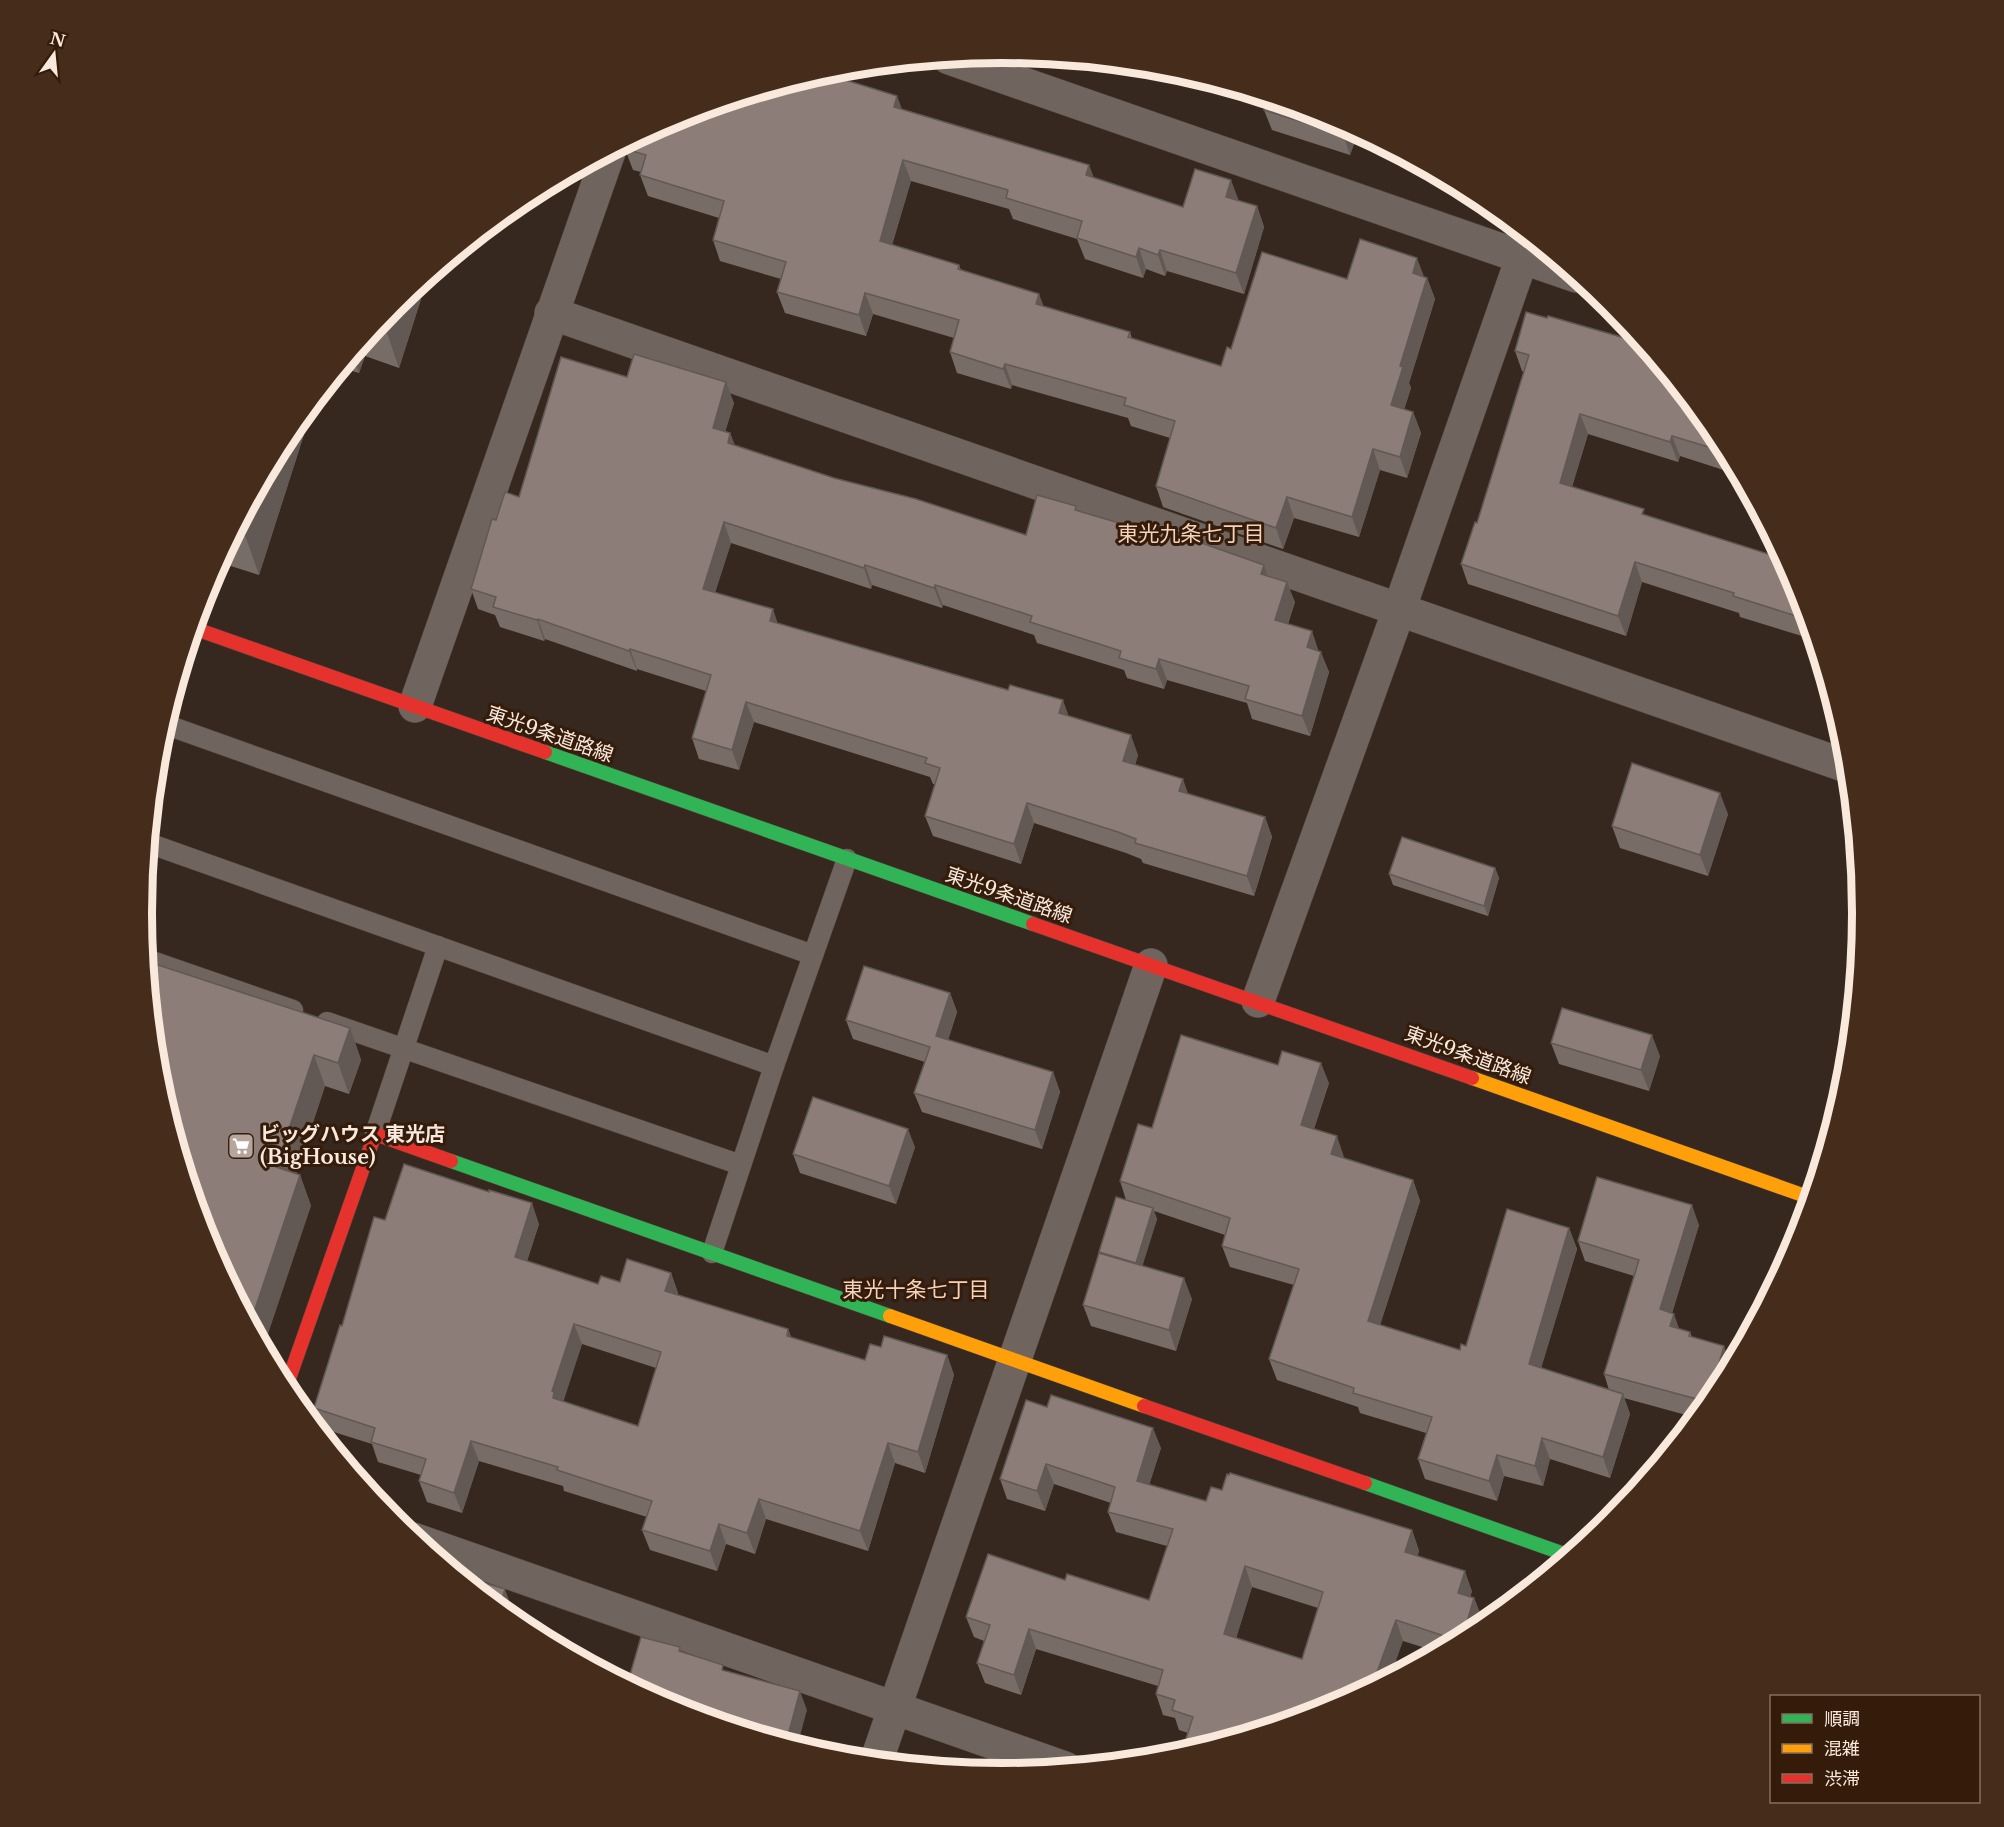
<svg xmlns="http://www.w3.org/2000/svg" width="2004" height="1827" viewBox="0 0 2004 1827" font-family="'Libre Baskerville','Noto Sans JP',serif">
<rect width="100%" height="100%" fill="#36281e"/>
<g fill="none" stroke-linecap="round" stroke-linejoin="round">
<defs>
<g id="lane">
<polyline points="164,724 813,955"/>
<polyline points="148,843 774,1066 847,859"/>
<polyline points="146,959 293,1010"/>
<polyline points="327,1022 741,1165"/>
<polyline points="375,1134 438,946"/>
<polyline points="712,1253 774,1066"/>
</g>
<g id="street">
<polyline points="949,58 1576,276"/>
<polyline points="551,313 1849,767"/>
<polyline points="415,706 609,152"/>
<polyline points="1258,1001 1399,610 1529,238"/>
<polyline points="413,1539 1065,1768"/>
<polyline points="876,1762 1151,965"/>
</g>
<g id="fast">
<polyline points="545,752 1033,924"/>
<polyline points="451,1161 890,1316"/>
<polyline points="1365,1483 1570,1556"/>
</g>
<g id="slow">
<polyline points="1472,1078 1811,1198"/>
<polyline points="890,1316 1144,1406"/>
</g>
<g id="jam">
<polyline points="193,628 545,752"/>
<polyline points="1033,924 1472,1078"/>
<polyline points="285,1390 375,1134 451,1161"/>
<polyline points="1144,1406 1365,1483"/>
</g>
</defs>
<use href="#lane" stroke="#50443c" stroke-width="21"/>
<use href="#street" stroke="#50443c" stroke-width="34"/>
<use href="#fast" stroke="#50443c" stroke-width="15"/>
<use href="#slow" stroke="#50443c" stroke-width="15"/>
<use href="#jam" stroke="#50443c" stroke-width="15"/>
<use href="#lane" stroke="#70655e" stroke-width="20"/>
<use href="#street" stroke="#70655e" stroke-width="33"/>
<use href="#fast" stroke="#30b455" stroke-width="14"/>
<use href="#slow" stroke="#ff9f0a" stroke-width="14"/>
<use href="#jam" stroke="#e5322d" stroke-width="14"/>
</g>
<g fill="#786c67" fill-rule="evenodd">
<polygon points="832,76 902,109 1089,165 1093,177 1183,207 1239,201 1257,206 1264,227 1244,294 1167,271 1165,276 1146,269 1143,278 1085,259 1077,239 1013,219 1009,209 911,181 892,245 959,265 961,270 1044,306 1130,332 1132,339 1221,366 1231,349 1347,279 1424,277 1427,278 1435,299 1409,383 1411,388 1404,409 1413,412 1421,433 1407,478 1380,470 1359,537 1294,518 1283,549 1163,507 1156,486 1170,438 1131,426 1128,418 1012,385 1011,389 957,373 950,352 954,338 873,314 866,336 785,313 777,292 781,279 720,261 713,240 719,218 648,196 640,175 641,172 633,170 625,149"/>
<polygon points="1264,110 1332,118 1419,165 1354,144 1350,155 1272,130"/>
<polygon points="416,286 421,299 399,368 365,356 359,373 342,368 393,304"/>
<polygon points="1526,312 1718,435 1739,475 1680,456 1678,462 1588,434 1572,487 1647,516 1798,584 1815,640 1740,617 1739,613 1642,582 1626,636 1468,584 1461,564 1477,523 1524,372 1522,371 1515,351"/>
<polygon points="627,377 734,403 725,432 730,433 735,446 834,478 1026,535 1076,506 1077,511 1264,565 1268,576 1295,602 1288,624 1319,651 1329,672 1310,736 1252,719 1247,703 1167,680 1164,689 1127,678 1124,670 1037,643 1034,635 943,605 942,608 872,585 871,589 731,543 715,592 778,623 1068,716 1138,755 1135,765 1189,794 1265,817 1272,837 1254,896 1143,863 1141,859 1126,853 1034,823 1021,864 933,836 925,816 935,784 933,784 930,777 754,722 739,770 699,759 692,738 706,691 637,669 637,671 545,639 544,641 500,627 495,615 478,609 471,589 496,520 519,497"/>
<polygon points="315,400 259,575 218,562 286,435"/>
<polygon points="1728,814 1708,876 1620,848 1612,826"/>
<polygon points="1495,868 1499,878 1488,916 1393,885 1389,874"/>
<polygon points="950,993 957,1012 948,1040 1053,1072 1060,1092 1042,1149 922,1112 914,1093 925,1062 853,1039 846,1020"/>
<polygon points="350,1028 361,1060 349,1094 325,1086 296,1174 300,1175 311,1206 157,1081"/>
<polygon points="1551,1043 1660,1056 1649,1091 1559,1064"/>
<polygon points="1329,1083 1314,1129 1344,1157 1344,1158 1413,1180 1420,1201 1380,1325 1460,1350 1466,1346 1569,1228 1577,1249 1541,1368 1609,1390 1604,1374 1634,1276 1585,1261 1578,1241 1699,1225 1672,1313 1679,1329 1690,1332 1692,1337 1731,1366 1718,1392 1697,1418 1624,1398 1630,1414 1610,1478 1550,1459 1543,1486 1504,1476 1497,1501 1425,1479 1418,1459 1426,1433 1360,1413 1358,1407 1277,1380 1269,1359 1294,1285 1230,1267 1222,1246 1225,1235 1154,1211 1157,1219 1142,1266 1192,1299 1176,1351 1091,1326 1083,1305 1100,1253 1099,1252 1126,1200 1120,1181 1152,1128"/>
<polygon points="915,1147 896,1204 800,1173 793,1154"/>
<path d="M 385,1220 L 539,1224 L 527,1261 L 598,1284 L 620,1282 L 671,1273 L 678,1293 L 678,1295 L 788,1329 L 791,1337 L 865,1360 L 881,1347 L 947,1355 L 954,1375 L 925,1473 L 895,1463 L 868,1551 L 766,1519 L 755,1554 L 726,1544 L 717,1571 L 650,1550 L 642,1530 L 647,1517 L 564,1491 L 563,1486 L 479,1461 L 462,1513 L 427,1502 L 419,1481 L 421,1475 L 378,1462 L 372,1444 L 321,1428 L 314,1408 L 342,1326 ZM 582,1344 L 656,1368 L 638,1426 L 563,1401 Z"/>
<path d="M 1026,1400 L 1161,1448 L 1149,1485 L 1206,1501 L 1222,1490 L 1412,1530 L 1419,1551 L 1417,1556 L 1472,1591 L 1470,1597 L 1474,1598 L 1482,1618 L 1478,1631 L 1438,1652 L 1403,1641 L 1188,1733 L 1179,1730 L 1175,1718 L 1163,1715 L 1156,1694 L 1158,1686 L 1036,1649 L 1021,1695 L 985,1683 L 977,1663 L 984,1641 L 974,1637 L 966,1617 L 1065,1580 L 1149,1600 L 1167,1546 L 1116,1532 L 1108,1512 L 1111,1503 L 1054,1484 L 1045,1511 L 1007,1499 L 1000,1479 ZM 1252,1587 L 1318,1608 L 1302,1659 L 1236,1638 Z"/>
</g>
<g fill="#625854">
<polygon points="830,70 832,75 820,73"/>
<polygon points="897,96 905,117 894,107"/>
<polygon points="1346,126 1348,127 1354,144 1350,155 1343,135"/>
<polygon points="903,160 911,181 887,262 880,241"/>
<polygon points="1089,165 1097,186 1086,175"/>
<polygon points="1231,180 1239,201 1226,197"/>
<polygon points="1257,206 1264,227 1244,294 1236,273"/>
<polygon points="1139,248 1146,269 1143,278 1136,257"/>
<polygon points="1160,250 1167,271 1165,276 1158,255"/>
<polygon points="1417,258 1425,279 1413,273"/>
<polygon points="1427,278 1435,299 1409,383 1411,388 1399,426 1391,405 1400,366"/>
<polygon points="416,286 421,299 399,368 385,327 391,307"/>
<polygon points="865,293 873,314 866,336 859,315"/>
<polygon points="1039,294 1047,315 1036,304"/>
<polygon points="361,344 365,356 359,373 352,354"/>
<polygon points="1005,364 1012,385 1011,389 1003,369"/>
<polygon points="726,382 734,403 720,448 713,428"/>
<polygon points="315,400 259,575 245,535 262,480 286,435"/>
<polygon points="1413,412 1421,433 1407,478 1400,457"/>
<polygon points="1580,414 1588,434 1567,503 1560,483"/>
<polygon points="730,433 738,454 728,443"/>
<polygon points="1672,436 1680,456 1678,462 1670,442"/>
<polygon points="1373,449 1380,470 1359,537 1352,517"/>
<polygon points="1287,497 1294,518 1283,549 1276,528"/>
<polygon points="724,522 731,543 710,609 703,589"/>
<polygon points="1635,562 1642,582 1626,636 1618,616"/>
<polygon points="865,565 872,585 871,589 864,568"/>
<polygon points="1264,565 1271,585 1261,574"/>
<polygon points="1287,582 1295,602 1282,640 1275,620"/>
<polygon points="935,585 943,605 942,608 934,588"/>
<polygon points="773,609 780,630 770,621"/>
<polygon points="538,619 545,639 544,641 537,620"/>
<polygon points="1312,631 1319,652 1307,647"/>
<polygon points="630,649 637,669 637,671 629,651"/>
<polygon points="1321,652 1329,672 1310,736 1302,716"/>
<polygon points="1159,659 1167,680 1164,689 1156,669"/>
<polygon points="1063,700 1070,720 1059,713"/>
<polygon points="746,702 754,722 739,770 732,750"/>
<polygon points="1131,735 1138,755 1130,782 1123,761"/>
<polygon points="1183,779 1190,799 1179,791"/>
<polygon points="1720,793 1728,814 1708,876 1700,855"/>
<polygon points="1027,803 1034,823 1021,864 1014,844"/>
<polygon points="1265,817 1272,837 1254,896 1247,876"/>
<polygon points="1495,868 1499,878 1488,916 1484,906"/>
<polygon points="950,993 957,1012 943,1056 936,1036"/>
<polygon points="350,1028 361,1060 349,1094 338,1063"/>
<polygon points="1652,1035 1660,1056 1649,1091 1641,1070"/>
<polygon points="314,1055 325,1086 288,1198 276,1167"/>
<polygon points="1321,1063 1329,1083 1308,1146 1301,1125"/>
<polygon points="1053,1072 1060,1092 1042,1149 1035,1130"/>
<polygon points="908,1129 915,1147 896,1204 889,1186"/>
<polygon points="1337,1136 1344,1157 1339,1174 1331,1154"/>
<polygon points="300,1175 311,1206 263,1349 250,1324"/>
<polygon points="1413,1180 1420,1201 1375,1341 1368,1321"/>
<polygon points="532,1203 539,1224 522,1277 515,1257"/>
<polygon points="1692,1205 1699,1225 1667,1330 1660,1309"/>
<polygon points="1153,1208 1157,1219 1140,1274 1136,1263"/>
<polygon points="1569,1228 1577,1249 1536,1385 1529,1364"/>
<polygon points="671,1273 678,1293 673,1311 665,1291"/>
<polygon points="1184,1278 1192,1299 1176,1351 1169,1330"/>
<polygon points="1674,1314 1681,1334 1670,1326"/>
<polygon points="574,1324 582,1344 561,1409 553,1398 552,1391"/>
<polygon points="788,1329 796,1349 787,1336"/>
<polygon points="1724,1346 1731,1366 1718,1392 1708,1404"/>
<polygon points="947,1355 954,1375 925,1473 918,1452"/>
<polygon points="1623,1394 1630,1414 1610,1478 1603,1457"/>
<polygon points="1153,1428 1161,1448 1144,1501 1137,1481"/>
<polygon points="1542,1438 1550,1459 1543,1486 1535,1466"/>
<polygon points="471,1441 479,1461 462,1513 454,1493"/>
<polygon points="888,1443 895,1463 868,1551 860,1531"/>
<polygon points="1497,1455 1504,1476 1497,1501 1489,1481"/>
<polygon points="1046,1464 1054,1484 1045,1511 1037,1491"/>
<polygon points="759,1499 766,1519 755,1554 747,1533"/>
<polygon points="719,1524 726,1544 717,1571 710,1551"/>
<polygon points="1412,1530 1419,1551 1413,1573 1405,1552"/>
<polygon points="1245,1566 1252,1587 1231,1655 1224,1634"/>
<polygon points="1465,1571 1472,1591 1465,1613 1458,1593"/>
<polygon points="505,1589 512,1609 509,1617 499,1609"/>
<polygon points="1474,1598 1482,1618 1478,1631 1462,1639"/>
<polygon points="1396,1620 1403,1641 1390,1678 1373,1687 1372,1686"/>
<polygon points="1029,1629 1036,1649 1021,1695 1014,1675"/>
<polygon points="800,1691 807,1710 797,1747 786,1743"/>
</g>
<g fill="#8c7d78" stroke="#625854" stroke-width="1.5" fill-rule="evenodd">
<polygon points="823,73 897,96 894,107 1089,165 1086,175 1183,207 1195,169 1231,180 1226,197 1257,206 1236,273 1160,250 1158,255 1139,248 1136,257 1077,238 1082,221 1006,198 1008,190 903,160 880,241 959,265 958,269 1039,294 1036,304 1130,332 1128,337 1221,366 1227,347 1231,349 1262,252 1347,279 1360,239 1417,258 1413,273 1427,278 1400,366 1403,367 1391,405 1413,412 1400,457 1373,449 1352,517 1287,497 1276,528 1156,486 1175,421 1124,405 1126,398 1005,364 1003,369 950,352 959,320 865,293 859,315 777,292 786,262 713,240 724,201 640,175 646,155 625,149 627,142 673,118"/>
<polygon points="1268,99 1332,118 1346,126 1343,135 1264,110"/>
<polygon points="391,307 385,327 377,325"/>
<polygon points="1526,312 1547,318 1548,316 1635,341 1637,336 1718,435 1728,453 1672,436 1670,442 1580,414 1560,483 1644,509 1642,514 1784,559 1798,584 1809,620 1733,596 1734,593 1635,562 1618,616 1461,564 1475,522 1477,523 1529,355 1515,351"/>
<polygon points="634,354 726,382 713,428 730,433 728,443 834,478 916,499 1026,535 1037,495 1076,506 1075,510 1143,530 1145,523 1264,565 1261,574 1287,582 1275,620 1312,631 1307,647 1321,652 1302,716 1245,699 1249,686 1159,659 1156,669 1119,658 1121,651 1030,622 1032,616 935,585 934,588 865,565 864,568 724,522 703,589 773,609 770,621 1008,690 1010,685 1063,700 1059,713 1131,735 1123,761 1183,779 1179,791 1265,817 1247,876 1135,843 1136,839 1118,832 1027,803 1014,844 925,816 940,768 925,763 927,758 746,702 732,750 692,738 711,675 630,649 629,651 538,619 537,620 493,607 496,597 471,589 492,519 496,520 505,492 519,497 561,357 627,377"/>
<polygon points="262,480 245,535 235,532"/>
<polygon points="1632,763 1720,793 1700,855 1612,826"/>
<polygon points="1402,837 1495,868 1484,906 1389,874"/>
<polygon points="146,961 350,1028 338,1063 314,1055 276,1167 300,1175 250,1324 206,1243 157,1081"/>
<polygon points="864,966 950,993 936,1036 1053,1072 1035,1130 914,1093 930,1047 846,1020"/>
<polygon points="1562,1008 1652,1035 1641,1070 1551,1043"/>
<polygon points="1181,1035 1278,1065 1282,1051 1321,1063 1301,1125 1337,1136 1331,1154 1413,1180 1368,1321 1460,1350 1461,1344 1466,1346 1507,1209 1569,1228 1529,1364 1623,1394 1603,1457 1542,1438 1535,1466 1497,1455 1489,1481 1418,1459 1432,1417 1353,1393 1354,1388 1269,1359 1299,1269 1222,1246 1230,1218 1120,1181 1138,1124 1152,1128"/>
<polygon points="813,1097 908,1129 889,1186 793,1154"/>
<path d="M 404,1164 L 489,1192 L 489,1190 L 532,1203 L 515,1257 L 598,1284 L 601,1276 L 620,1282 L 627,1259 L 671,1273 L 665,1291 L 788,1329 L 787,1336 L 865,1360 L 870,1344 L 881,1347 L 884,1336 L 947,1355 L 918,1452 L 888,1443 L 860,1531 L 759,1499 L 747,1533 L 719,1524 L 710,1551 L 642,1530 L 652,1501 L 557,1470 L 558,1467 L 471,1441 L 454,1493 L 419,1481 L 426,1459 L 371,1442 L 375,1428 L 314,1408 L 340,1325 L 342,1326 L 374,1217 L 385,1220 ZM 574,1324 L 661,1352 L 638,1426 L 553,1398 L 554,1392 L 552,1391 Z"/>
<polygon points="1597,1177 1692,1205 1660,1309 1674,1314 1670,1326 1690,1332 1689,1336 1724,1346 1708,1402 1604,1374 1639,1260 1578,1241"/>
<polygon points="1116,1197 1153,1208 1136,1263 1099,1252"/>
<polygon points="1099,1253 1184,1278 1169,1330 1083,1305"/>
<path d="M 1051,1395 L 1153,1428 L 1137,1481 L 1206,1501 L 1211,1487 L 1222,1490 L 1227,1474 L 1229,1475 L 1230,1473 L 1412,1530 L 1405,1552 L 1465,1571 L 1458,1593 L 1474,1598 L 1462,1639 L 1459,1641 L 1396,1620 L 1372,1686 L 1374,1686 L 1331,1709 L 1181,1754 L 1193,1717 L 1172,1710 L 1175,1700 L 1156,1694 L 1163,1670 L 1029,1629 L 1014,1675 L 977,1663 L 990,1625 L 966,1617 L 988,1554 L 1065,1580 L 1067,1574 L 1149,1600 L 1173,1529 L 1108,1512 L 1115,1487 L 1046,1464 L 1037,1491 L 1000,1479 L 1026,1400 L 1047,1407 ZM 1245,1566 L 1323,1592 L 1302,1659 L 1224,1634 Z"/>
<polygon points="468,1578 505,1589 499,1609 467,1583"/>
<polygon points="641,1637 680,1647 679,1651 723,1665 722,1670 800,1691 786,1743 672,1709 582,1661 630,1675"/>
</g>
<defs>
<symbol id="supermarket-square" viewBox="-11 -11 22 22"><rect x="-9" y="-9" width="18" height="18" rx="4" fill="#b5a59a" stroke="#351c0a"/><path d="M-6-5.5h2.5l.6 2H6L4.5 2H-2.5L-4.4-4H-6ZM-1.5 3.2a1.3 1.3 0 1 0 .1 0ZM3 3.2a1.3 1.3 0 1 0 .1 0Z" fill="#fff"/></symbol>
</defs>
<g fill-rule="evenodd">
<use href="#supermarket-square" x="226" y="1131" width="30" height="30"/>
</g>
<g text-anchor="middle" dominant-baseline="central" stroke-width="6" stroke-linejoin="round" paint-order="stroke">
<g font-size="20" fill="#f9e8dc" stroke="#351c0a">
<text transform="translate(550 734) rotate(19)">東光9条道路線</text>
<text transform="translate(1009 895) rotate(19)">東光9条道路線</text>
<text transform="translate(1468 1055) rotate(20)">東光9条道路線</text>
</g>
<g font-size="20" font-weight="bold" fill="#f9e8dc" stroke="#351c0a" text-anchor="start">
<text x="260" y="1134">ビッグハウス 東光店<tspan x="260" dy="23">(BigHouse)</tspan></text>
</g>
<g font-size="21" fill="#f4d2bb" stroke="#351c0a">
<text x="1191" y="534">東光九条七丁目</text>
<text x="916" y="1290">東光十条七丁目</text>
</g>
</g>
<path d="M0 0H2004V1827H0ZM152 913a850 850 0 1 1 1700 0a850 850 0 1 1-1700 0Z" fill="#452c1b" fill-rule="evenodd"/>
<path fill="none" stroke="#f9e8dc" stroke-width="8" d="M152 913a850 850 0 1 1 1700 0a850 850 0 1 1-1700 0Z"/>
<rect x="1770" y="1695" width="210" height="108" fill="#351c0a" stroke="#836e5e" stroke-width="1.5"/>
<rect x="1782" y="1714" width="30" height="9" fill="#30b455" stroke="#836e5e" stroke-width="1.5"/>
<text x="1824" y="1725" font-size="18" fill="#f9e8dc">順調</text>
<rect x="1782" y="1744" width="30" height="9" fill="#ff9f0a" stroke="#836e5e" stroke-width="1.5"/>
<text x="1824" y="1755" font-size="18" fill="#f9e8dc">混雑</text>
<rect x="1782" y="1774" width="30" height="9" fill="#e5322d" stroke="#836e5e" stroke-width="1.5"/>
<text x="1824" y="1785" font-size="18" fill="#f9e8dc">渋滞</text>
<g transform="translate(54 54) rotate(15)" stroke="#351c0a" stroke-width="4.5" paint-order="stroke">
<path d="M0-4.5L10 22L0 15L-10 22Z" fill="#f9e8dc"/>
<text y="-9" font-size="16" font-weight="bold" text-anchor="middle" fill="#f9e8dc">N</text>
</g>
</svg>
